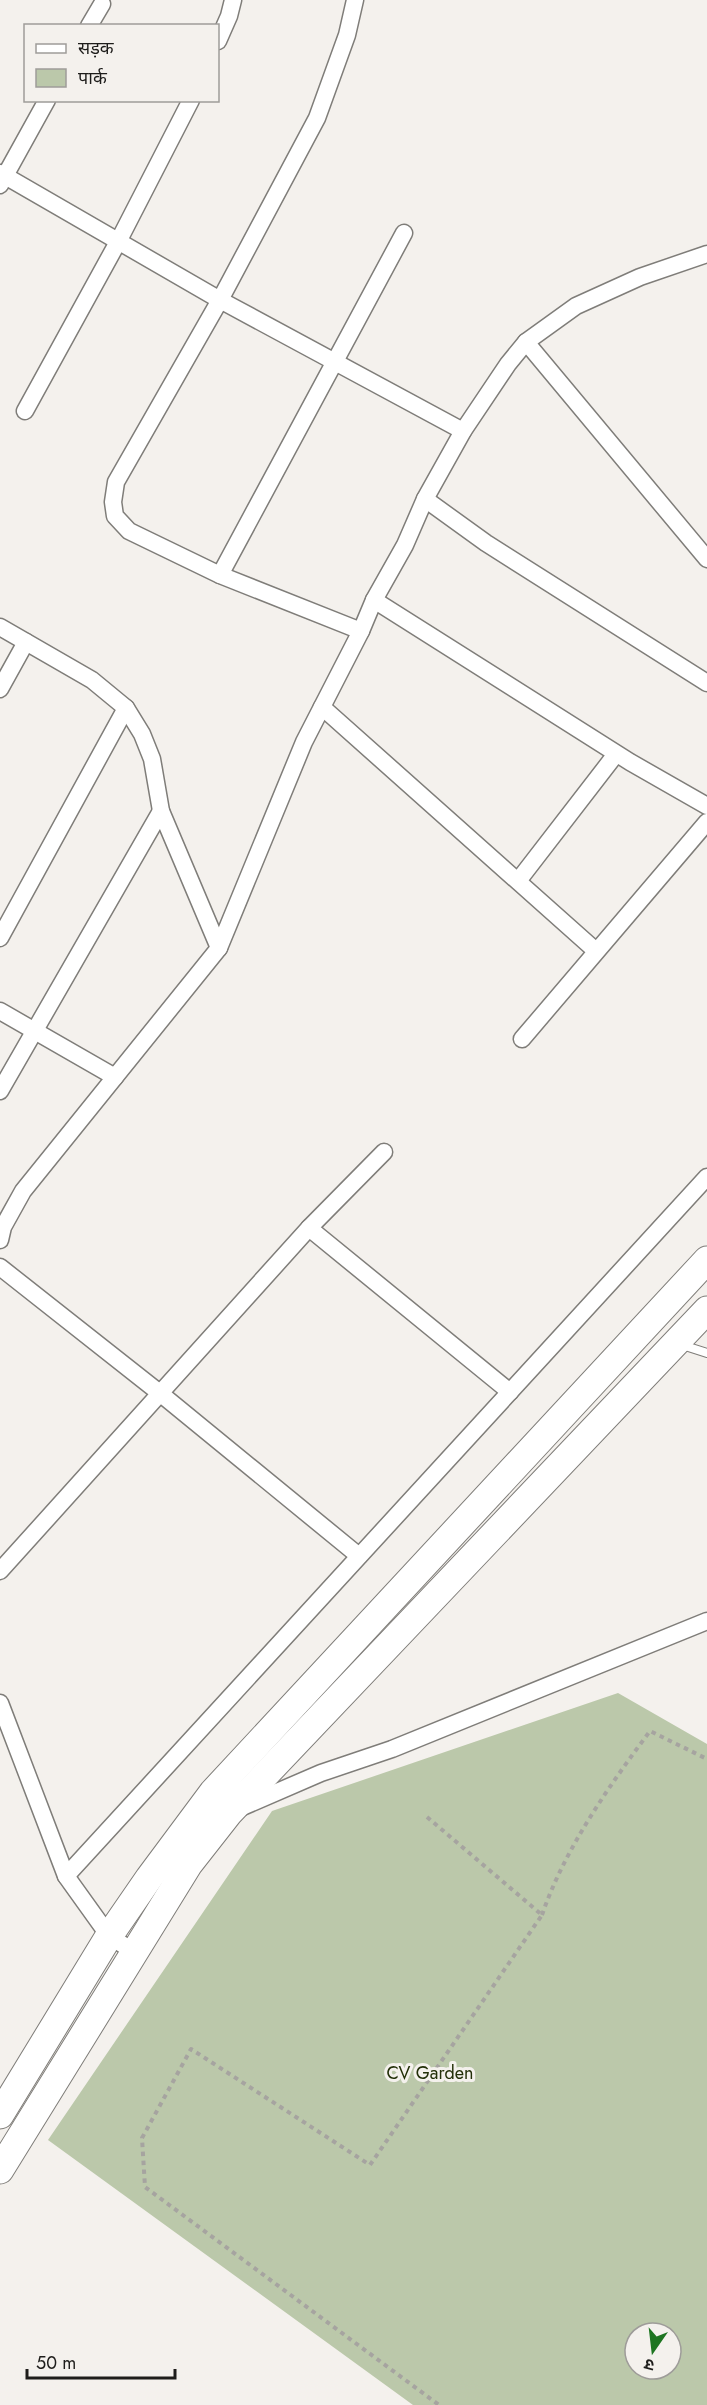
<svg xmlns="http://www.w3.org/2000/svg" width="707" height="2405" viewBox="0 0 707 2405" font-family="Jost,'Noto Sans Devanagari',sans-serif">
<rect width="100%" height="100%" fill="#f4f1ed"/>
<path fill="#bbc8aa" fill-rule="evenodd" d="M 618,1693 L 707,1744 L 707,2405 L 413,2405 L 48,2140 L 272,1811 ZM 635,2333 L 671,2333 L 671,2369 L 635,2369 Z"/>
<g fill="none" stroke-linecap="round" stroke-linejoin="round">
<defs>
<polyline id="service" points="679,1344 707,1353"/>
<g id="minor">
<polyline points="355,0 347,35 317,118 220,300 116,482 113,502 115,516 129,531 220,575 361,631"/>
<polyline points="89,26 102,4"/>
<polyline points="218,41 229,16 233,0"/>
<polyline points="0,173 220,300 463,431"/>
<polyline points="0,185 47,100"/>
<polyline points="526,342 707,559"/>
<polyline points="25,411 119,240 191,100"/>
<polyline points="425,499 486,543 707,683"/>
<polyline points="220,575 404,233"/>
<polyline points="374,600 630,762 707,806"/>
<polyline points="0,627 92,680 126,708 142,734 152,759 161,811 219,948"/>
<polyline points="0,689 26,642"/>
<polyline points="322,707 596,951"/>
<polyline points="518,881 616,754"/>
<polyline points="0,938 126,708"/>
<polyline points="0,1011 115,1077"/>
<polyline points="522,1039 707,822"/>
<polyline points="0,1091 161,811"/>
<polyline points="309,1228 510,1392"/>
<polyline points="0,1240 3,1227 23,1191 219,948 304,742 361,631 374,600 405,545 425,499 463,431 508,364 526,342 576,306 640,277 707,254"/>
<polyline points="0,1267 161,1394 359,1556"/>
<polyline points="0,1571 309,1228 384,1152"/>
<polyline points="0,1703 66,1876 109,1936 133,1951"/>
<polyline points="240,1808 321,1773 392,1749 707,1621"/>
<polyline points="66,1876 707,1177"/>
</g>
<g id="primary">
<polyline points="0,2115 109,1936 149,1878 213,1792 707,1260"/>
<polyline points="0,2170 189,1864 229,1813 707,1310"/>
</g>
</defs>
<use href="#service" stroke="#7f7d79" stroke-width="10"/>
<use href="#minor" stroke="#7f7d79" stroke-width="19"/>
<use href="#primary" stroke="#7f7d79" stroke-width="29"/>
<g stroke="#a6a4a0" stroke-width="4" stroke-dasharray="4.5 4.5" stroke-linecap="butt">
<polyline points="427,1817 542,1915 370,2165 191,2049 142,2138 145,2187 439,2405"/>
<path d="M 542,1915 C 564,1850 609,1786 650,1731 L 707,1759"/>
</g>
<use href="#service" stroke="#fff" stroke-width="8"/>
<use href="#minor" stroke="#fff" stroke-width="16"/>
<use href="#primary" stroke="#fff" stroke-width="27"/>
</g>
<g text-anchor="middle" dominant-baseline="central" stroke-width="6" stroke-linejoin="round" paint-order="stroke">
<g font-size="18" fill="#222f08" stroke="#f4f1ed">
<text x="430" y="2073">CV Garden</text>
</g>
</g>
<rect x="24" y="24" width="195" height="78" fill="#f4f1ed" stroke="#9e9c99" stroke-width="1.5"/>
<rect x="36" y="44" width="30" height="9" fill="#ffffff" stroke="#9e9c99" stroke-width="1.5"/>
<text x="78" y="54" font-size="18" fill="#1e1d1b">सड़क</text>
<rect x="36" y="69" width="30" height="18" fill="#bbc8aa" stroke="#9e9c99" stroke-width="1.5"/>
<text x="78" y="84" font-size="18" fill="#1e1d1b">पार्क</text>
<g transform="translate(653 2351) rotate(194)"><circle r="28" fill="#f4f1ed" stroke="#9e9c99" stroke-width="1.5"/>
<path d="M0-4.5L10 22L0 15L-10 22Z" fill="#1e7521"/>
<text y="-9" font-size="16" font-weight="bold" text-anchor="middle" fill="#1e1d1b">उ</text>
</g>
<path d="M27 2369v9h148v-9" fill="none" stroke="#1e1d1b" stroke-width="3"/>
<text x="36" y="2369" font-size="18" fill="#1e1d1b" stroke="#f4f1ed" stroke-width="4.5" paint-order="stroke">50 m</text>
</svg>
